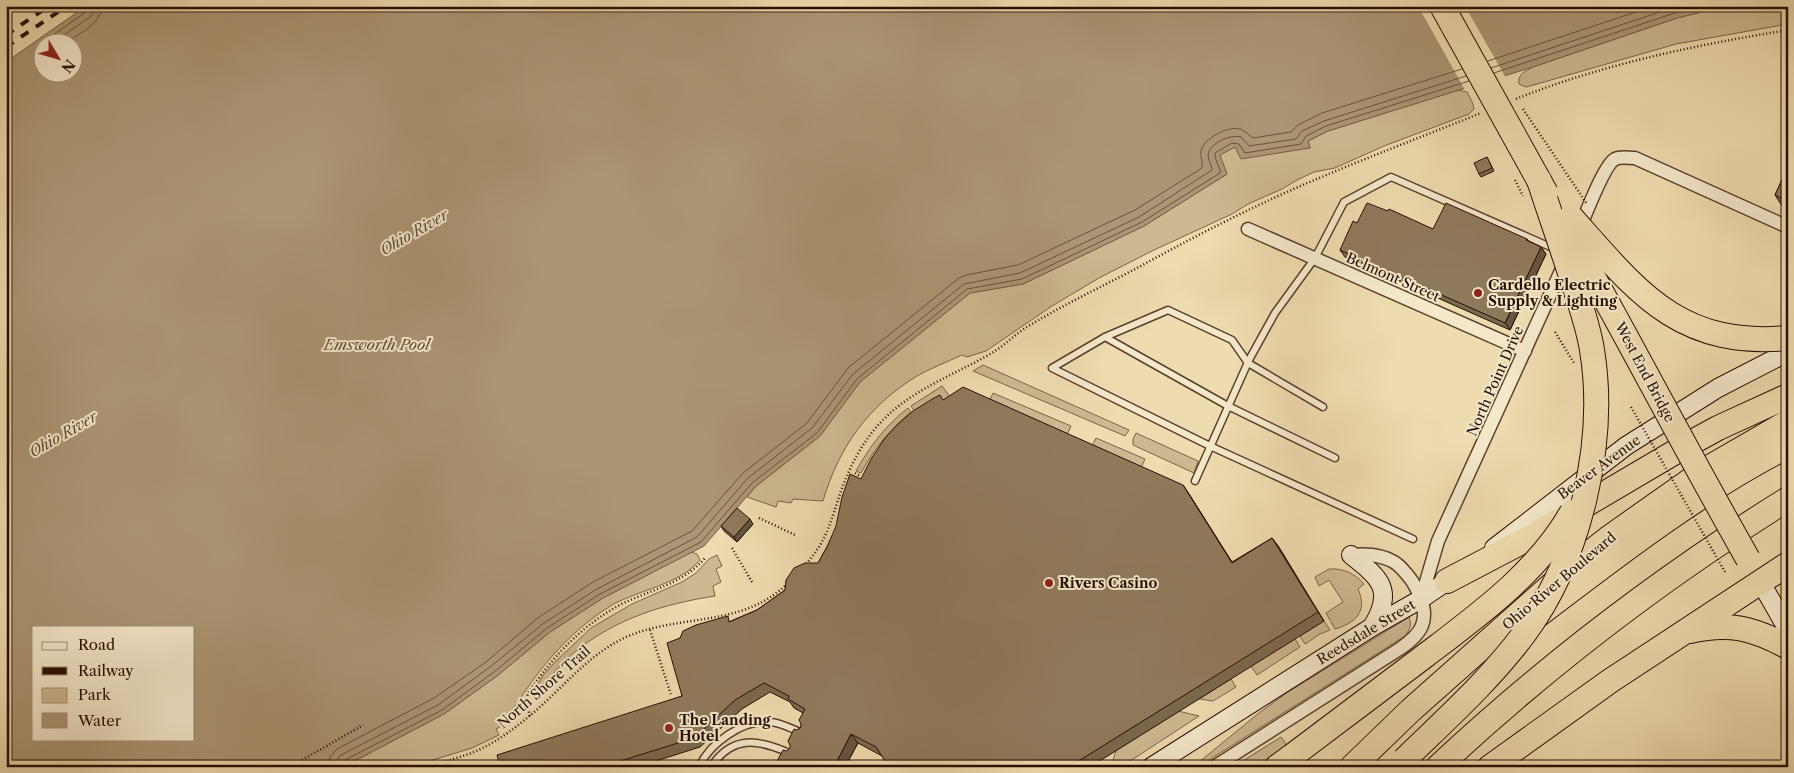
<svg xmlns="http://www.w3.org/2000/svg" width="1794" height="773" viewBox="0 0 1794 773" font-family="'Libre Caslon Text',serif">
<rect width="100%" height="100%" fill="#eedbaf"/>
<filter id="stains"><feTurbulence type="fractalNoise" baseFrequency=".004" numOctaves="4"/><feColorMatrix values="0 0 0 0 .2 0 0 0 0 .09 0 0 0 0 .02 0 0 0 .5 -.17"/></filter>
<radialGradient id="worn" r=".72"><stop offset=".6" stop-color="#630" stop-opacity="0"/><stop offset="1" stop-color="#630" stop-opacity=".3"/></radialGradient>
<g fill="#ccb891" stroke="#7a6348">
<path d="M 1727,6 L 1788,6 L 1788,24 L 1676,44 L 1537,84 L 1526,87 L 1519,84 C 1517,74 1526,71 1533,67 L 1677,18 Z"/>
<path d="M 1458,90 L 1467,92 L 1473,104 L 1474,109 L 1469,114 L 1384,146 L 1335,168 L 1314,172 L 1297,180 L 1282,189 L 1248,204 L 1232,214 L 1154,250 L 1099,278 L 1052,306 L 986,351 L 967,357 L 962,355 C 947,362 931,368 917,376 C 868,406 839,447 823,501 L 793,499 L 791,503 L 778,501 L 776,507 L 747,497 L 755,487 L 820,436 L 860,382 L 970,293 L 1023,284 L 1144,226 L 1227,174 L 1219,155 L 1235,147 L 1310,148 L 1308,141 L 1328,131 Z"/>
<polygon points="983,365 1129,430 1125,436 973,371"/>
<polygon points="942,386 956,405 920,420 911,406"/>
<polygon points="993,393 1071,426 1065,439 988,404"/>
<path d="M 908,408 L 911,412 C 890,429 874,449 861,473 L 856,471 C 870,446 886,425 908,408 Z"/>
<polygon points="1136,433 1198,461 1194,473 1133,445 1133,439"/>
<polygon points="1096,438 1145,459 1139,472 1090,450"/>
<path d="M 691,552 L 697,554 L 700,560 C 680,584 639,590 612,605 C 584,622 559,646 539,672 C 528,686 519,701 508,716 L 507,719 L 509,722 L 496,729 L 499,735 L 472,748 L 433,760 L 421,767 L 343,767 L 444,714 L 497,676 L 550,632 L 603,598 Z"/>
<path d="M 717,555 L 722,566 L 716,569 L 721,582 L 713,586 L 715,596 C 664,604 617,618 576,651 C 561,662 550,681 534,691 L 543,675 L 555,662 L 591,628 L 632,604 L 682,582 L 696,573 L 709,559 Z"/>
<path d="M 1329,569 C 1342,568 1355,573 1364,584 L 1358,589 C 1368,611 1356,623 1335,629 L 1326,613 L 1343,602 L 1329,580 L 1319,586 L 1315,577 Z"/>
<path d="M 1409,617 C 1412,625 1410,629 1405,636 L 1198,767 L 1193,767 L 1259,713 L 1285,694 Z"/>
<polygon points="1324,621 1330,630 1320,634 1305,644 1300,636"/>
<polygon points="1295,639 1300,647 1257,675 1251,666"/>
<polygon points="1231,679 1236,687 1213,701 1199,699"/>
<polygon points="1178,711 1199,716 1121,767 1111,767 1116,750"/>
<polygon points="1281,737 1289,748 1263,767 1233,767"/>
</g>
<path fill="#ab9574" stroke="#775f46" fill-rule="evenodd" d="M 86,6 L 1727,6 L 1677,18 L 1533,67 L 1328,131 L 1308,141 L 1310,148 L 1241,159 L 1235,147 L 1220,155 L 1227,174 L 1144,226 L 1023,284 L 970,293 L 860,382 L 820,436 L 755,487 L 704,546 L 603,598 L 550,632 L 497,676 L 444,714 L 343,767 L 6,767 L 6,62 ZM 42,42 L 72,42 L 72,72 L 42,72 ZM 34,627 L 194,627 L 194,739 L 34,739 Z"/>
<polygon fill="#eedbaf" points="1418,6 1465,6 1506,78 1465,90"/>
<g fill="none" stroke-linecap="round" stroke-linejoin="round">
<g stroke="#6a523a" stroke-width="1">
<polyline points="43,42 86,12 88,6"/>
<polyline points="54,42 90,17 94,12 94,6"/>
<path d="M 67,42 C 80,33 101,24 102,6"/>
<polyline points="1488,61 1654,6"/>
<polyline points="1491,68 1678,6"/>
<polyline points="1494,73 1675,13 1705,6"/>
<path d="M 328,767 L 330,757 L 337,749 L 434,698 L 486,662 L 539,617 L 593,582 L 692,531 L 743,473 L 807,423 L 848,368 L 959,278 L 966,275 L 1018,265 L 1135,210 L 1202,168 C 1203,161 1199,155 1202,148 C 1207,137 1228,126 1240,129 C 1245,131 1249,135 1253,138 L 1291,132 L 1298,125 L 1322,113 L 1462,69"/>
<path d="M 336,767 L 337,760 L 341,755 L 438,705 L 490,667 L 544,623 L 597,589 L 697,537 L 748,478 L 812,428 L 853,374 L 964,284 L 1020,273 L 1139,217 L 1212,170 C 1212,165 1208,161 1208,155 C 1209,143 1231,134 1241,137 L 1249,146 L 1296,139 L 1302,131 L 1324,121 L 1466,76"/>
<polyline points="342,767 345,760 442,710 494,672 547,628 600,594 701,542 752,483 817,433 857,379 967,289 1022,279 1142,222 1220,173 1220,170 1215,157 1215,153 1232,143 1239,144 1245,153 1301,144 1306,136 1326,126 1469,81"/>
</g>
<defs>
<g id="lane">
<polyline points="1105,337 1168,310 1232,340 1248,363 1323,407"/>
<polyline points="1335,458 1228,406 1105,337 1052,368 1210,446 1413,539"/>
<polyline points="1195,481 1249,360 1275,313 1315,258 1344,202 1391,177 1555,249"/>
<path d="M 699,767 C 710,743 743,719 771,722 C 781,723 790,728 800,732"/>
<path d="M 711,767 C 732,735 758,739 789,753"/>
</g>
<g id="street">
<polyline points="1248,229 1525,351"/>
<path d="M 1579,230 C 1585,216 1604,165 1615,159 C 1621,156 1629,158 1635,158 L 1788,227"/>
<polyline points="1421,599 1438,541 1565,262"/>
<path d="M 1214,767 L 1401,648 C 1421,634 1430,621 1420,597 C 1417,589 1414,583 1409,577 C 1404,571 1399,564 1392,561 C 1379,554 1365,554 1351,555"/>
</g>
<g id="secondary">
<polyline points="1494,548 1626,446 1718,388 1788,352"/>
<path d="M 1351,555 C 1380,578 1395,590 1372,627"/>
<polyline points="1760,581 1788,630"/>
<polyline points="1151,767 1372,627 1421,599 1456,575"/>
</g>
<g id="highway">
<polyline points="1447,581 1531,537 1687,445 1718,428 1788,396"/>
<path d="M 1537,616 C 1617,555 1698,492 1788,446"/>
<path d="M 1690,631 C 1729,622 1753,628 1788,647"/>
<polyline points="1277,767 1292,756"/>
<polyline points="1352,767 1411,710 1572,567 1610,537 1705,470 1788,422"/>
<path d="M 1438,767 C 1545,667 1664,576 1788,499"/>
<polyline points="1490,767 1610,681 1788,564"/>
</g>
</defs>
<use href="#lane" stroke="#5a412c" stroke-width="9"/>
<use href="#street" stroke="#5a412c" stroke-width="15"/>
<use href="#secondary" stroke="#280e00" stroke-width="20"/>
<use href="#highway" stroke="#280e00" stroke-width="26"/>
<g stroke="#280e00" stroke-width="2.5" stroke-dasharray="1 2.5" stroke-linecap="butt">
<path d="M 1516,99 C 1603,64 1696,45 1788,30"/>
<polyline points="1555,332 1574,363"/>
<polyline points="855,473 860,476"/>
<polyline points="759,518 795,535"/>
<polyline points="732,548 752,582"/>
<path d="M 806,564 C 829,538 831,519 842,488 C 852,462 865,437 886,417 C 916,388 954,375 990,354 C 1003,347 1014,335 1027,327 C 1063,305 1101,287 1139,267 C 1199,234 1261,202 1324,176 C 1376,154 1429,134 1481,113"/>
<polyline points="650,630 671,695"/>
<path d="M 530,716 L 526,700 L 528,693 C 552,658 580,627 618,606 C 648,590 682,585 705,558"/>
<polyline points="290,767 363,725"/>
<path d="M 430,767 C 442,762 454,759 466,755 C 489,747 509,733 527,718 C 562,690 589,652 631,635 C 684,614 742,627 787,584"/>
</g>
<use href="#lane" stroke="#f4e8cb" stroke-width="6"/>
<use href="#street" stroke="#f4e8cb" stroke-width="12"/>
<use href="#secondary" stroke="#f4e8cb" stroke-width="18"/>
<use href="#highway" stroke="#eedbaf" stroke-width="24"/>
<g stroke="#280e00" stroke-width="4" stroke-dasharray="9 9" stroke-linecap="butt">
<polyline points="6,35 49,6"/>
<polyline points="6,47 67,6"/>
</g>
<defs>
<g id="highway-bridge">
<polyline points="1442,6 1546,193"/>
<path d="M 1571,217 C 1637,291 1678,348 1788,338"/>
<path d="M 1566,228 C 1628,338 1686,450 1748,559"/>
<path d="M 1292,756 C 1337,722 1381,689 1426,655 C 1480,614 1538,572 1572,512"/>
<path d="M 1404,760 C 1445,720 1489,681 1524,634 C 1580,559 1607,442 1592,350 C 1588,324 1578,298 1570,273 C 1560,242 1549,211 1539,180"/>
</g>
</defs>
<use href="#highway-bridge" stroke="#280e00" stroke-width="26" stroke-linecap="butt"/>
<g stroke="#280e00" stroke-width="2.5" stroke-dasharray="1 2.5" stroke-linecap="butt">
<polyline points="1523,109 1587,204"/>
<polyline points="1515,180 1523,196"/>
<polyline points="1631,407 1725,572"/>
</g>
<use href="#highway-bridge" stroke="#eedbaf" stroke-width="24"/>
</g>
<g fill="#7b684e" stroke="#280e00">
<polygon points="1487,157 1494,171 1481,177 1479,174"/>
<polygon points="1788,167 1788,210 1784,209 1775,195"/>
<polygon points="1357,223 1527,239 1529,241 1541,247 1546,254 1510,330 1345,257 1340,250"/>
<polygon points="943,400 1189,494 1232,562 1272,538 1324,621 1090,767 889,767 882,756 858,743 845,767 774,767 787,751 790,748 797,730 801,727 803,713 794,708 790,702 770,692 742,709 700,747 637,767 500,767 682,696 680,638 731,621 757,610 785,590 818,563 827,547 861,479"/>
<polygon points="753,524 737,542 724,531 721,526"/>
</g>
<g fill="#645540" stroke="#280e00">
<polygon points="1541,247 1546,254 1510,330 1505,323"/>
<polygon points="1183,485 1189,494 1238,572 1232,563"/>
<polygon points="750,519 753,524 737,542 734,537"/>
<polygon points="1272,538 1279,547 1324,621 1318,612"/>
<polygon points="851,734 858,743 845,767 834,767"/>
</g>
<g fill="#8f795b" stroke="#280e00">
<polygon points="1487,157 1492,168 1479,174 1474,163"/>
<polygon points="1788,167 1788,201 1775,195"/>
<polygon points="1367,203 1388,211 1389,209 1433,229 1446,203 1527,239 1526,240 1541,247 1505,323 1340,250 1353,221 1357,223"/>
<polygon points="963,387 1183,485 1232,563 1272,538 1318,612 1069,767 889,767 876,747 851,734 834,767 774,767 783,750 787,751 790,748 790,745 788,741 794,729 797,730 801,727 801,724 799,720 805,709 788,699 789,696 764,683 735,700 694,738 601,767 500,767 497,755 682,696 667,643 680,638 683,631 696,625 728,616 729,622 757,610 785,590 786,580 794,568 805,563 818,563 827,547 836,526 842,497 850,474 861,479 871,459 885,438 898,424 913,411 934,398 940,395 943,400"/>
<polygon points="737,508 750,519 734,537 721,526"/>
</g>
<g fill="#8f2418" stroke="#f4e8cb" stroke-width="2">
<circle cx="1478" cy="293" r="5"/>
<circle cx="1049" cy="583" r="5"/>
<circle cx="669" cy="728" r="5"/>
</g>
<g text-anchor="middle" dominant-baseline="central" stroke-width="4" stroke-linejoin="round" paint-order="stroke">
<g font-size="14" fill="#280e00" stroke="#f4e8cb">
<text transform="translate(1393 277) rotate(24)">Belmont Street</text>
<text transform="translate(1645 372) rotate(62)">West End Bridge</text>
<text transform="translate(1495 381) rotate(-66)">North Point Drive</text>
<text transform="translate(1599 467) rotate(-36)">Beaver Avenue</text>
<text transform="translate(1559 581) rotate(-40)">Ohio River Boulevard</text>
<text transform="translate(1366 632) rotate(-31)">Reedsdale Street</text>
<text transform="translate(544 687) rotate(-41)">North Shore Trail</text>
</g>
<g font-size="14" font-weight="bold" fill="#280e00" stroke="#f4e8cb" text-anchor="start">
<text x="1488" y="285">Cardello Electric<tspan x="1488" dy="16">Supply &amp; Lighting</tspan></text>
<text x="1059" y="583">Rivers Casino</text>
<text x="679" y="720">The Landing<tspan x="679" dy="16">Hotel</tspan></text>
</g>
<g font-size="15" font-style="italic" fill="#634b34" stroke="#f4e8cb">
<text transform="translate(414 232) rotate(-30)">Ohio River</text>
<text x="377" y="344">Emsworth Pool</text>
<text transform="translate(63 434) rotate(-30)">Ohio River</text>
</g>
</g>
<rect width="1794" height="773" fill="none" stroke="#eedbaf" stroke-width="25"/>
<rect x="8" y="8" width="1779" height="758" fill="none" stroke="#280e00" stroke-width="2.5"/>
<rect x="12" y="12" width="1769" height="748" fill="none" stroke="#280e00"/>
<rect x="32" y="626" width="162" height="115" fill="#f4e8cb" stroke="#a2917a"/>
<rect x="42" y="642" width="25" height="8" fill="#f4e8cb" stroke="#a2917a"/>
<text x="78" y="650" font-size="15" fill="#280e00">Road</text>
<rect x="42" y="667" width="25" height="8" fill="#280e00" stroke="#a2917a"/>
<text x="78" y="676" font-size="15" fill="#280e00">Railway</text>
<rect x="42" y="688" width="25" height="15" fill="#ccb891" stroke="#a2917a"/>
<text x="78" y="700" font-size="15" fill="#280e00">Park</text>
<rect x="42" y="713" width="25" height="15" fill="#ab9574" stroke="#a2917a"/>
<text x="78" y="726" font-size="15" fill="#280e00">Water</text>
<g transform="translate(58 58) rotate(128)"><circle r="24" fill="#f4e8cb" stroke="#a2917a"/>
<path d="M0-4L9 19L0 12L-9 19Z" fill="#8f2418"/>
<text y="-8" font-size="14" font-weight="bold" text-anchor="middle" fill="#280e00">N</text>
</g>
<rect width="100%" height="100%" filter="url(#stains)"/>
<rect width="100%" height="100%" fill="url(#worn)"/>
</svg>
